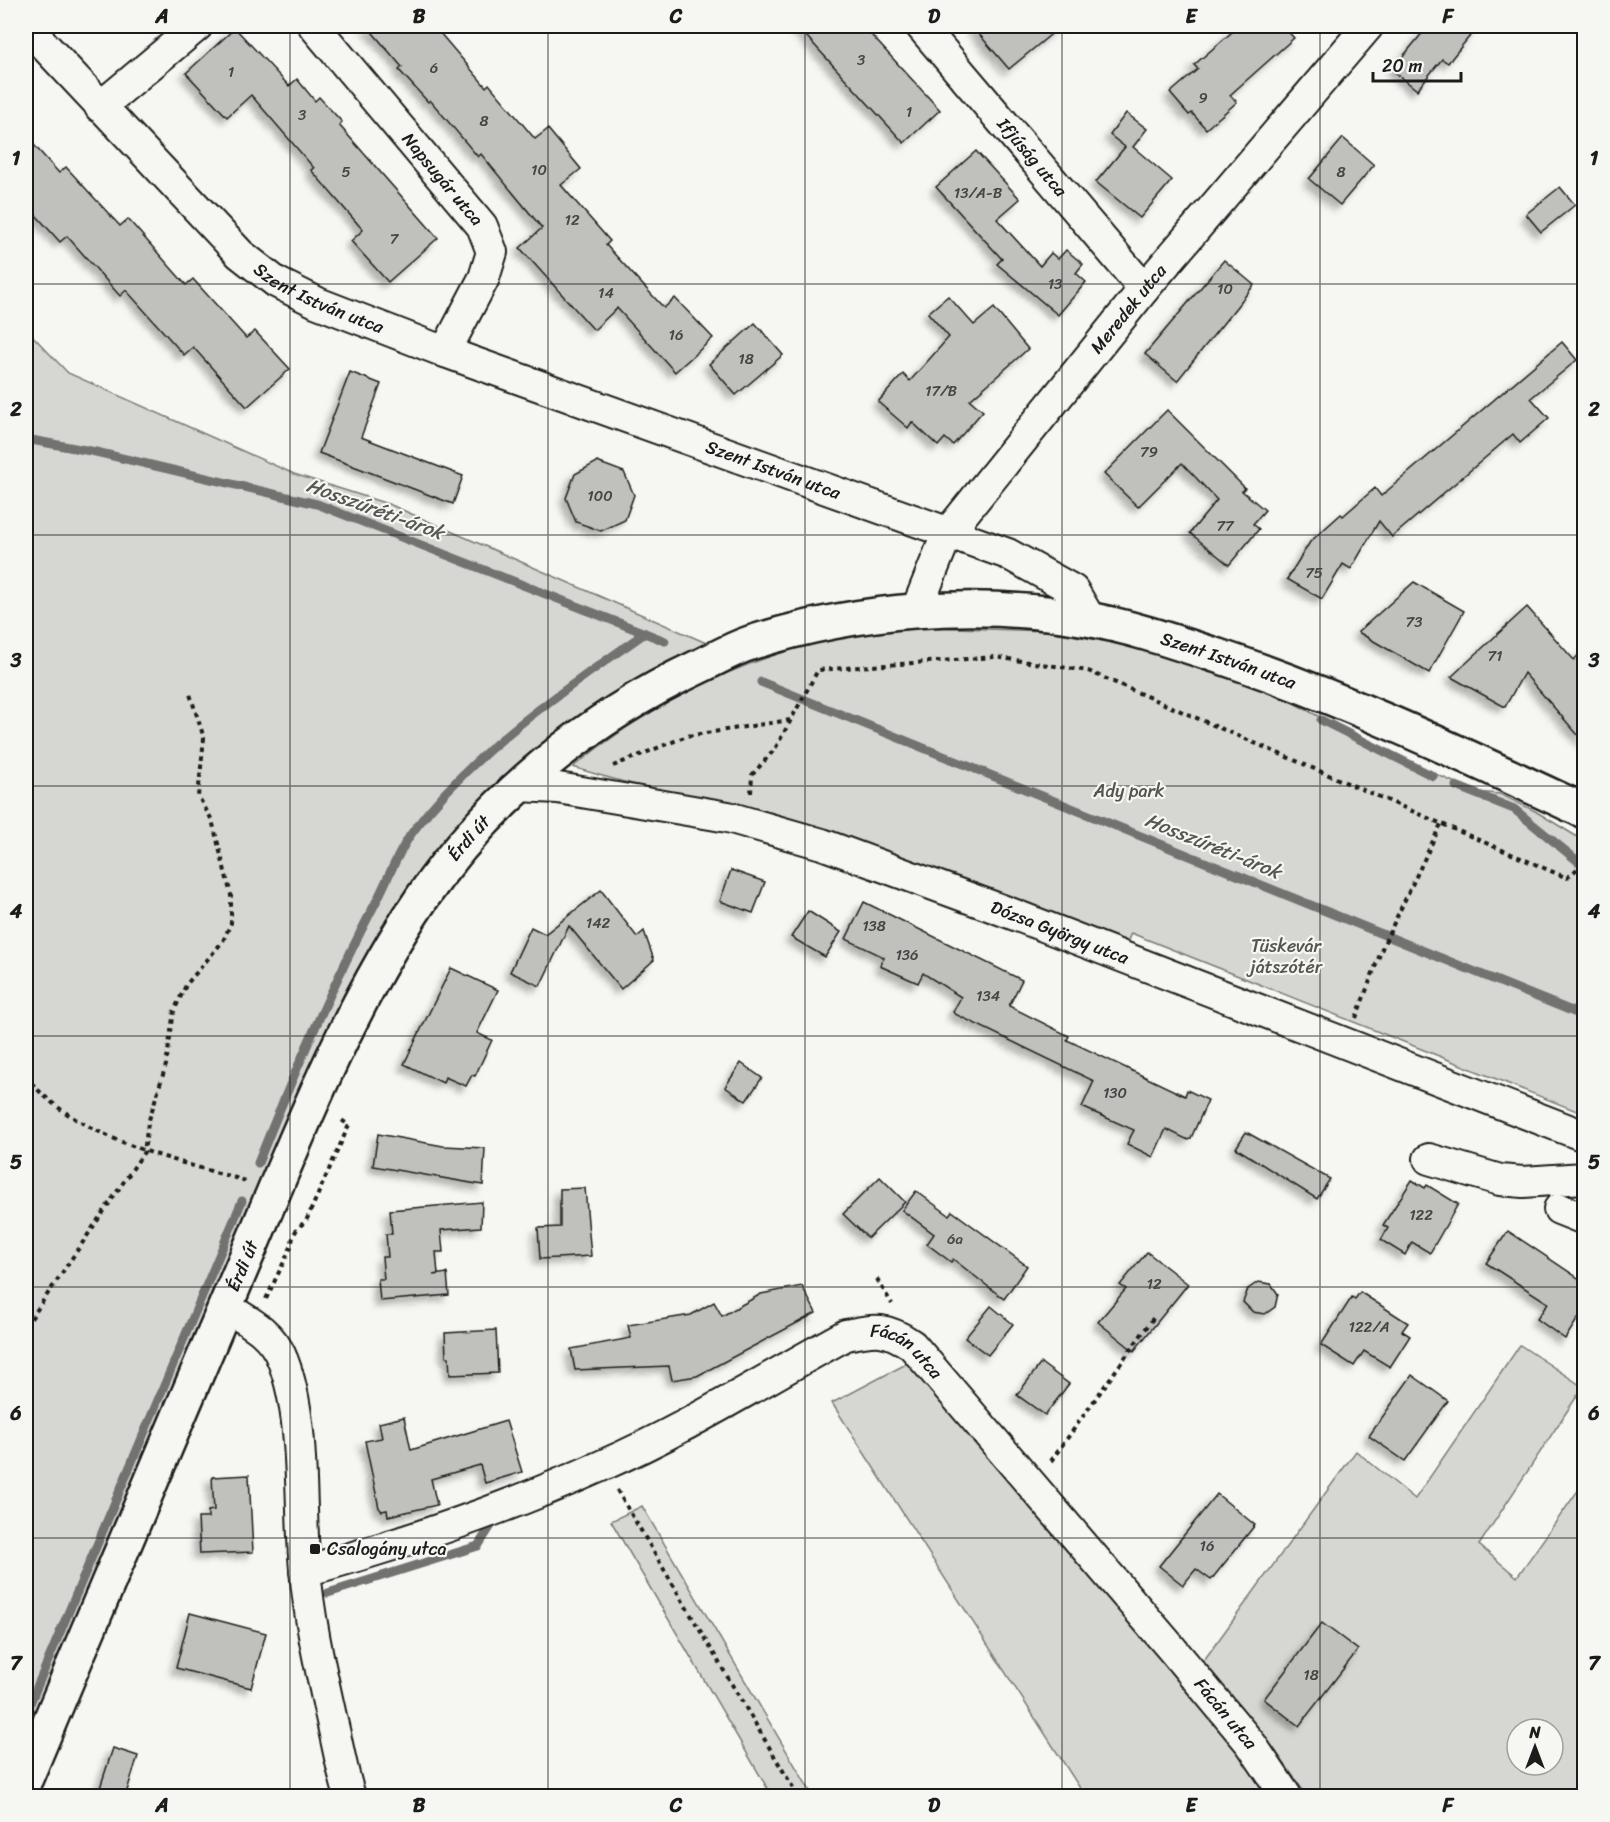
<svg xmlns="http://www.w3.org/2000/svg" width="1610" height="1822" viewBox="0 0 1610 1822" font-family="Sriracha,sans-serif">
<defs>
<filter id="shadow"><feDropShadow dx="-5.5" dy="5.5" stdDeviation="3" flood-color="#0004"/></filter>
</defs>
<rect width="100%" height="100%" fill="#f6f6f2"/>
<filter id="ink" filterUnits="userSpaceOnUse"><feTurbulence type="fractalNoise" baseFrequency=".0167" numOctaves="2"/><feDisplacementMap in="SourceGraphic" scale="12" xChannelSelector="R" yChannelSelector="G"/><feConvolveMatrix kernelMatrix="1 2 1 2 8 2 1 2 1" color-interpolation-filters="sRGB"/></filter>
<g filter="url(#ink)">
<g fill="#d6d6d2" stroke="#797977" stroke-width="1.5" fill-rule="evenodd">
<path d="M 26,329 L 68,373 L 294,474 L 391,505 L 711,645 C 669,663 620,686 583,714 C 532,753 487,798 443,845 L 26,1747 Z"/>
<path d="M 923,627 L 1048,631 L 1147,649 L 1269,690 L 1388,753 L 1476,792 L 1500,794 L 1535,811 L 1584,841 L 1584,1114 L 1131,933 L 1127,943 C 1028,902 927,863 824,831 C 742,805 655,794 573,767 C 640,712 721,669 804,646 C 843,636 883,632 923,627 Z"/>
<path d="M 1520,1345 L 1583,1387 L 1479,1545 L 1517,1577 L 1584,1482 L 1584,1796 L 1307,1796 L 1265,1736 L 1199,1667 L 1275,1796 L 1085,1796 L 832,1403 L 929,1352 L 1199,1667 L 1356,1451 L 1415,1499 ZM 1517,1729 L 1553,1729 L 1553,1765 L 1517,1765 Z"/>
<polygon points="642,1506 813,1796 772,1796 611,1521"/>
</g>
<g fill="none" stroke-linecap="round" stroke-linejoin="round">
<g stroke="#727271" stroke-width="9">
<polyline points="26,439 96,452 317,504 665,641"/>
<polyline points="761,682 1584,1016"/>
<polyline points="1321,720 1433,776"/>
<polyline points="1456,786 1514,809 1579,862"/>
<path d="M 258,1163 C 293,1075 331,987 376,902 C 388,879 398,851 414,830 C 475,749 563,691 645,633"/>
<polyline points="328,1593 478,1546 494,1521"/>
<polyline points="26,1713 242,1201"/>
</g>
</g>
<g fill="#c0c0bd" stroke="#1c1c1c" stroke-width="1.5" filter="url(#shadow)">
<polygon points="367,26 434,26 486,87 489,84 535,139 548,129 581,169 561,185 610,241 606,245 664,308 675,298 713,338 675,372 617,308 594,330 520,248 542,228 481,154 478,157 430,100 428,102 399,70 402,67"/>
<polygon points="797,26 863,26 940,110 904,143"/>
<polygon points="972,26 1061,26 1009,69"/>
<polygon points="1239,26 1283,26 1294,38 1230,95 1237,102 1206,129 1192,113 1189,115 1170,93 1198,69 1194,65"/>
<polygon points="1428,26 1478,26 1448,63 1442,59 1417,90 1392,70"/>
<polygon points="235,28 289,86 297,79 315,101 319,97 342,122 339,125 438,238 388,282 351,241 363,230 311,170 314,168 251,95 227,117 186,73"/>
<polygon points="1126,113 1147,129 1133,147 1172,180 1140,218 1096,182 1125,147 1110,135"/>
<polygon points="26,136 59,173 66,167 120,226 128,219 186,285 193,279 246,338 255,331 290,369 247,407 193,347 184,355 126,290 120,296 67,236 60,242 26,204"/>
<polygon points="1343,138 1374,165 1340,205 1309,179"/>
<polygon points="976,151 1020,199 997,219 1040,266 1051,253 1058,259 1066,250 1083,264 1076,273 1086,282 1058,315 997,264 1002,259 936,187"/>
<polygon points="1560,187 1575,205 1541,232 1526,214"/>
<polygon points="1224,260 1254,285 1177,381 1145,354"/>
<polygon points="948,296 974,325 994,308 1028,349 970,400 983,411 953,445 945,438 938,446 912,422 908,428 878,402 903,374 910,381 949,337 928,313"/>
<polygon points="755,323 783,355 736,395 709,364"/>
<polygon points="1562,342 1577,360 1531,398 1549,418 1520,443 1513,434 1392,537 1379,521 1351,569 1343,564 1322,599 1287,579 1310,542 1341,514 1343,516 1375,488 1381,496"/>
<polygon points="350,372 381,384 361,437 463,476 453,504 319,453"/>
<polygon points="1167,410 1245,488 1242,491 1265,510 1253,524 1259,529 1229,565 1190,533 1217,500 1182,463 1138,507 1104,474"/>
<polygon points="597,462 624,472 634,495 625,520 601,531 576,522 566,498 575,474"/>
<polygon points="1414,582 1464,611 1429,673 1358,632"/>
<polygon points="1527,607 1574,660 1584,649 1584,742 1524,673 1505,707 1451,677"/>
<polygon points="731,870 765,882 753,913 720,901"/>
<polygon points="601,890 637,937 644,931 654,960 621,989 569,926 540,986 510,972 531,927 545,934"/>
<polygon points="864,902 1022,980 1009,1006 1069,1036 1067,1040 1185,1096 1187,1090 1208,1100 1191,1138 1188,1140 1166,1129 1153,1157 1127,1144 1134,1130 1082,1107 1094,1081 955,1014 953,1012 961,997 923,973 918,983 880,966 884,957 846,939"/>
<polygon points="808,911 841,932 825,957 791,937"/>
<polygon points="451,968 498,990 477,1033 492,1040 475,1076 472,1075 466,1086 445,1077 443,1083 404,1064"/>
<polygon points="741,1063 762,1078 746,1101 725,1087"/>
<polygon points="1246,1132 1330,1179 1317,1199 1236,1148"/>
<polygon points="378,1134 443,1146 485,1148 483,1185 373,1166"/>
<polygon points="880,1177 905,1202 868,1238 843,1214"/>
<polygon points="1412,1180 1425,1188 1427,1185 1458,1204 1430,1253 1412,1242 1405,1255 1381,1240 1388,1228 1383,1225"/>
<polygon points="585,1188 591,1256 540,1259 538,1228 560,1227 560,1189"/>
<polygon points="916,1191 949,1215 952,1211 1027,1266 1004,1299 953,1259 951,1262 927,1244 934,1234 902,1210"/>
<polygon points="482,1202 481,1227 441,1230 443,1252 436,1252 438,1274 433,1275 447,1273 449,1295 380,1301 378,1279 384,1279 382,1257 388,1257 386,1234 392,1234 390,1210"/>
<polygon points="1508,1231 1584,1282 1584,1309 1565,1339 1537,1319 1548,1303 1486,1263"/>
<polygon points="1147,1252 1188,1284 1134,1351 1098,1322 1126,1289 1120,1285"/>
<polygon points="1258,1282 1271,1284 1278,1294 1275,1307 1265,1314 1253,1312 1243,1302 1248,1289"/>
<polygon points="802,1286 816,1313 697,1376 672,1380 669,1366 575,1370 571,1349 631,1338 628,1325 691,1315 714,1302 722,1316 761,1294"/>
<polygon points="1360,1292 1408,1323 1402,1331 1410,1336 1390,1367 1364,1351 1354,1366 1321,1345 1352,1297 1355,1299"/>
<polygon points="991,1306 1013,1324 988,1355 965,1338"/>
<polygon points="496,1330 498,1373 450,1375 449,1357 446,1357 445,1333"/>
<polygon points="1041,1363 1069,1384 1045,1415 1017,1395"/>
<polygon points="1412,1375 1448,1401 1405,1461 1369,1436"/>
<polygon points="404,1417 411,1450 506,1421 522,1472 485,1483 480,1465 431,1479 437,1505 388,1516 387,1510 382,1511 379,1508 365,1441 382,1438 379,1423"/>
<polygon points="249,1475 253,1552 200,1554 198,1518 208,1518 208,1511 214,1510 212,1477"/>
<polygon points="1217,1494 1255,1525 1211,1580 1196,1569 1183,1585 1159,1566"/>
<polygon points="190,1613 266,1633 251,1688 176,1668"/>
<polygon points="1322,1623 1358,1650 1299,1726 1264,1699"/>
<polygon points="113,1748 138,1756 125,1797 97,1797"/>
</g>
<g fill="none" stroke-linecap="round" stroke-linejoin="round">
<defs>
<g id="minor">
<path id="s1" d="M 26,26 L 240,254 L 276,282 L 318,303 L 445,352 L 1008,554 L 1073,590 L 1090,619"/>
<path id="s2" d="M 314,26 L 482,226 L 492,252 L 484,278 L 445,352"/>
<path id="s3" d="M 921,26 L 1144,289"/>
<polyline points="100,107 197,26"/>
<path id="s4" d="M 916,611 L 947,534 L 1144,289 L 1368,26"/>
<path id="s5" d="M 520,786 L 558,788 L 728,817 L 822,844 L 1010,913 L 1584,1136"/>
<polyline points="1429,1159 1500,1180 1523,1182 1584,1178"/>
<polyline points="1559,1209 1584,1219"/>
<path d="M 225,1307 C 249,1321 273,1333 283,1361 C 306,1421 299,1505 305,1569 C 309,1620 321,1671 332,1721 C 338,1746 342,1772 350,1796"/>
<path id="s6" d="M 305,1571 C 406,1543 505,1509 601,1466 C 686,1429 765,1379 846,1335 C 876,1329 886,1327 912,1345 L 1172,1649 L 1251,1744 L 1286,1796"/>
<polyline points="26,1796 27,1796"/>
</g>
<g id="major">
<path id="s7" d="M 26,1778 C 95,1614 163,1450 234,1286 C 290,1155 342,1016 422,898 C 490,798 589,718 698,667 C 715,659 732,649 750,643 C 857,609 976,599 1087,619 C 1132,627 1175,642 1218,656 C 1344,698 1464,755 1584,811"/>
</g>
</defs>
<use href="#minor" stroke="#1c1c1c" stroke-width="34"/>
<use href="#major" stroke="#1c1c1c" stroke-width="38"/>
<g stroke="#1c1c1c" stroke-width="4" stroke-dasharray="4.5 4.5" stroke-linecap="butt">
<polyline points="613,766 687,736 790,720"/>
<polyline points="751,793 752,775 775,749 818,670 995,657 1088,671 1567,878 1584,863"/>
<polyline points="1356,1018 1383,946 1441,824"/>
<path d="M 26,1076 C 73,1138 175,1160 246,1181"/>
<polyline points="877,1279 892,1304"/>
<path d="M 266,1299 L 292,1245 C 292,1234 297,1228 306,1221 L 349,1125 L 340,1119"/>
<polyline points="26,1326 144,1152 148,1123 166,1065 174,1011 186,985 223,941 231,923 231,895 212,820 198,796 204,738 190,694"/>
<polyline points="1051,1461 1154,1317"/>
<polyline points="617,1490 798,1796"/>
</g>
<use href="#minor" stroke="#f6f6f2" stroke-width="30"/>
<use href="#major" stroke="#f6f6f2" stroke-width="33"/>
</g>
</g>
<path fill="none" stroke="#1c1c1c" stroke-width="1.5" stroke-opacity="0.55" d="M 290,26 L 290,1796M 548,26 L 548,1796M 805,26 L 805,1796M 1062,26 L 1062,1796M 1320,26 L 1320,1796M 26,284 L 1584,284M 26,535 L 1584,535M 26,786 L 1584,786M 26,1036 L 1584,1036M 26,1287 L 1584,1287M 26,1538 L 1584,1538"/>
<rect fill="#1c1c1c" stroke="#f6f6f2" stroke-width="2" x="309" y="1543" width="12" height="12" rx="3"/>
<g text-anchor="middle" dominant-baseline="central" stroke-width="4.5" stroke-linejoin="round" paint-order="stroke">
<g font-size="15" fill="#454544">
<text x="861" y="60">3</text>
<text x="434" y="68">6</text>
<text x="231" y="72">1</text>
<text x="1203" y="98">9</text>
<text x="909" y="112">1</text>
<text x="302" y="115">3</text>
<text x="484" y="121">8</text>
<text x="539" y="170">10</text>
<text x="346" y="172">5</text>
<text x="1341" y="172">8</text>
<text x="978" y="193">13/A-B</text>
<text x="572" y="220">12</text>
<text x="394" y="239">7</text>
<text x="1055" y="284">13</text>
<text x="1225" y="289">10</text>
<text x="606" y="293">14</text>
<text x="676" y="335">16</text>
<text x="746" y="359">18</text>
<text x="941" y="391">17/B</text>
<text x="1149" y="452">79</text>
<text x="600" y="496">100</text>
<text x="1225" y="526">77</text>
<text x="1314" y="573">75</text>
<text x="1414" y="622">73</text>
<text x="1495" y="656">71</text>
<text x="598" y="923">142</text>
<text x="874" y="926">138</text>
<text x="907" y="955">136</text>
<text x="988" y="996">134</text>
<text x="1115" y="1093">130</text>
<text x="1421" y="1215">122</text>
<text x="955" y="1239">6a</text>
<text x="1154" y="1284">12</text>
<text x="1369" y="1327">122/A</text>
<text x="1207" y="1546">16</text>
<text x="1311" y="1675">18</text>
</g>
<g font-size="18" fill="#1c1c1c" stroke="#f6f6f2">
<text stroke="none"><textPath href="#s3" startOffset="172">Ifjúság utca</textPath></text>
<text stroke="none"><textPath href="#s2" startOffset="200">Napsugár utca</textPath></text>
<text stroke="none"><textPath href="#s1" startOffset="404">Szent István utca</textPath></text>
<text stroke="none"><textPath href="#s4" startOffset="372">Meredek utca</textPath></text>
<text stroke="none"><textPath href="#s1" startOffset="890">Szent István utca</textPath></text>
<text stroke="none"><textPath href="#s7" startOffset="1876">Szent István utca</textPath></text>
<text stroke="none"><textPath href="#s7" startOffset="1042">Érdi út</textPath></text>
<text stroke="none"><textPath href="#s5" startOffset="562">Dózsa György utca</textPath></text>
<text stroke="none"><textPath href="#s7" startOffset="556">Érdi út</textPath></text>
<text stroke="none"><textPath href="#s6" startOffset="660">Fácán utca</textPath></text>
<text stroke="none"><textPath href="#s6" startOffset="1146">Fácán utca</textPath></text>
</g>
<g font-size="18" fill="#545453" stroke="#f6f6f2">
<text x="1129" y="791">Ady park</text>
<text x="1286" y="946">Tüskevár<tspan x="1286" dy="21">játszótér</tspan></text>
</g>
<g font-size="18" fill="#1c1c1c" stroke="#f6f6f2" text-anchor="start">
<text x="327" y="1549">Csalogány utca</text>
</g>
<g font-size="20" font-style="italic" fill="#565654" stroke="#f6f6f2">
<text transform="translate(375 509) rotate(20)">Hosszúréti-árok</text>
<text transform="translate(1213 846) rotate(22)">Hosszúréti-árok</text>
</g>
</g>
<rect width="1610" height="1822" fill="none" stroke="#f6f6f2" stroke-width="66"/>
<g transform="translate(1535 1747)"><circle r="28" fill="#f6f6f2" stroke="#9f9f9c" stroke-width="1.5"/>
<path d="M0-4.5L10 22L0 15L-10 22Z" fill="#1c1c1c"/>
<text y="-9" font-size="16" font-weight="bold" text-anchor="middle" fill="#1c1c1c">N</text>
</g>
<path d="M1373 72v9h88v-9" fill="none" stroke="#1c1c1c" stroke-width="3"/>
<text x="1382" y="72" font-size="18" fill="#1c1c1c" stroke="#f6f6f2" stroke-width="4.5" paint-order="stroke">20 m</text>
<rect x="33" y="33" width="1544" height="1756" fill="none" stroke="#1c1c1c" stroke-width="2"/>
<g font-size="20" text-anchor="middle" font-weight="bold" fill="#1c1c1c">
<text x="162" y="23">A</text>
<text x="419" y="23">B</text>
<text x="676" y="23">C</text>
<text x="934" y="23">D</text>
<text x="1191" y="23">E</text>
<text x="1448" y="23">F</text>
<text x="16" y="165">1</text>
<text x="1594" y="165">1</text>
<text x="16" y="416">2</text>
<text x="1594" y="416">2</text>
<text x="16" y="667">3</text>
<text x="1594" y="667">3</text>
<text x="16" y="918">4</text>
<text x="1594" y="918">4</text>
<text x="16" y="1169">5</text>
<text x="1594" y="1169">5</text>
<text x="16" y="1420">6</text>
<text x="1594" y="1420">6</text>
<text x="16" y="1670">7</text>
<text x="1594" y="1670">7</text>
<text x="162" y="1812">A</text>
<text x="419" y="1812">B</text>
<text x="676" y="1812">C</text>
<text x="934" y="1812">D</text>
<text x="1191" y="1812">E</text>
<text x="1448" y="1812">F</text>
</g>
</svg>
